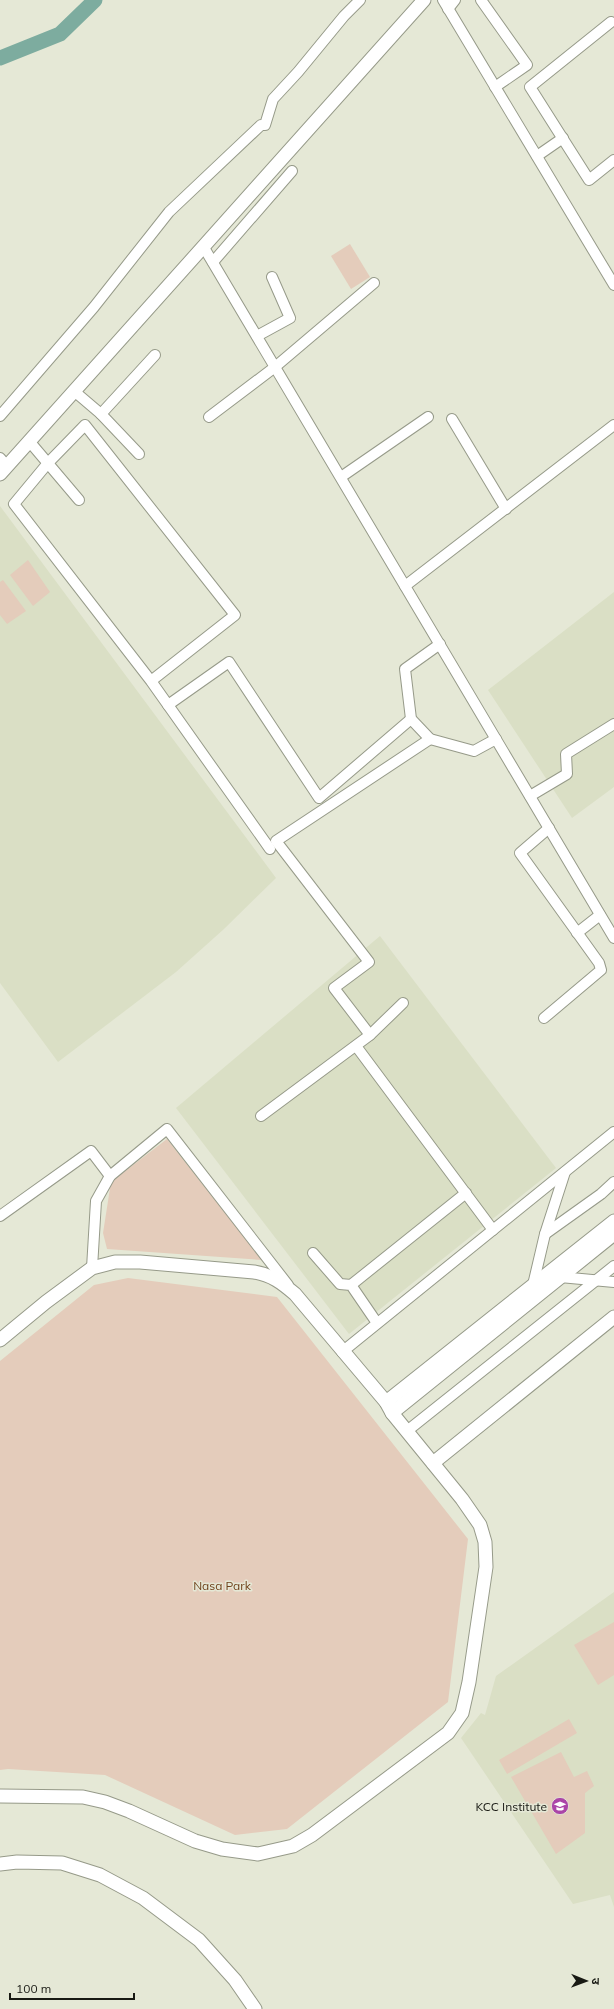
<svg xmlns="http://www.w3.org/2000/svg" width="614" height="2009" viewBox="0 0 614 2009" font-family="Mulish,'Noto Sans Devanagari',sans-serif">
<rect width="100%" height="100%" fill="#e5e8d6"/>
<g fill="#dadfc5">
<polygon points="0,506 276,878 224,929 176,972 58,1062 0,983"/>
<polygon points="614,592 614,787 572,818 488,690"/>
<polygon points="380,936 556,1168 349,1334 176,1108"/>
<polygon points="614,1592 614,1907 610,1895 573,1904 461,1738 481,1713 485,1715 496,1676"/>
</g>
<g fill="#e4ccbb">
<polygon points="350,244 370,277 351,289 331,256"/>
<polygon points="28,560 50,592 33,606 10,575"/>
<polygon points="3,580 26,611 7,624 0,615 0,582"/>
<polygon points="167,1139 262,1260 107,1249 103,1233 111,1182"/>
<polygon points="128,1278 277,1297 468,1539 448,1702 287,1829 235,1835 105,1775 8,1769 0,1770 0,1361 94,1285"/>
<polygon points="614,1622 614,1675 598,1685 574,1645"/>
<polygon points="569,1719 577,1733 507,1774 499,1760"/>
<polygon points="561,1752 574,1777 587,1771 594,1786 585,1793 585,1833 556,1854 511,1777"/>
</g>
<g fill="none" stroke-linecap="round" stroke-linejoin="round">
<polyline stroke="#7dac9f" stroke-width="15" points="0,58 60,34 95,0"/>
<defs>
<g id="minor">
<polyline points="443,0 614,285"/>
<polyline points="481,0 527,65 495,87"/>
<polyline points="448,9 455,0"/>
<polyline points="611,22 530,87 589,180 614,160"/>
<polyline points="537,156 563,138"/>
<polyline points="203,246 614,938"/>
<polyline points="213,262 292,171"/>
<polyline points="257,336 290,318 272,277"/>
<polyline points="74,391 101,414 139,454"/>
<polyline points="101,414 155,355"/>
<polyline points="0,416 94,307 169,212 261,125 265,125 273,99 298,72 344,16 360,0"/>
<polyline points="209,417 275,367 374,283"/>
<polyline points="452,419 506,509"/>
<polyline points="29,441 79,500"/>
<polyline points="0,458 7,466"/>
<polyline points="341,477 428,417"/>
<polyline points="405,586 614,425"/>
<polyline points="440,644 405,669 411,719 430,739 474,751 496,739"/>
<polyline points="151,681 235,615 85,425 48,463 14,504 151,681 270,849"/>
<polyline points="168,705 229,662 319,798 411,719"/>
<polyline points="530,796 567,774 566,754 614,724"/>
<polyline points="577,933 600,915"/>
<polyline points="544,1018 601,970 599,963 520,853 549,828"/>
<polyline points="370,1035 403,1003"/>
<polyline points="356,1046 493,1230"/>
<polyline points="261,1116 370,1035 334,988 369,962 276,841 430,739"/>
<polyline points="0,1216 91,1151 110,1176"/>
<polyline points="545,1234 601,1194 614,1182"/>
<polyline points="313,1253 340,1284 351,1285 377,1323"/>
<polyline points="92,1268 96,1201 110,1176 167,1129 288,1285"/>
<polyline points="560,1277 614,1282"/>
<polyline points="351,1285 466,1193"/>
<polyline points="533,1285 545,1234 565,1172"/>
<polyline points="342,1352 614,1132"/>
<polyline points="407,1431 614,1266"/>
</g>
<g id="tertiary">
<polyline points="0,474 424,0"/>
<path d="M 0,1340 L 46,1302 L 92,1268 L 115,1262 L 140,1262 L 254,1272 C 272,1275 282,1283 295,1294 L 386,1402 L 392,1413 L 462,1499 L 480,1525 L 485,1542 L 486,1567 L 469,1682 L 462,1713 L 448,1733 L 312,1835 L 293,1846 L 258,1854 L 222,1849 L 195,1841 L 129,1811 L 105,1802 L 83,1797 L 0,1796"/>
<polyline points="386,1402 614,1221"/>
<polyline points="392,1413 614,1234"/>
<polyline points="433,1463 614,1317"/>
<polyline points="0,1864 17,1862 62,1863 100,1875 143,1898 199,1940 235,1980 255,2009"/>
</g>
</defs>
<use href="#minor" stroke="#969a89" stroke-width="12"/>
<use href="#tertiary" stroke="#969a89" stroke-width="15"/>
<use href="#minor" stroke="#fff" stroke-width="10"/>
<use href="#tertiary" stroke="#fff" stroke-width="13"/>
</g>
<defs>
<symbol id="university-disc" viewBox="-11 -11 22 22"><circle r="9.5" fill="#ab45a8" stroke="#e5e8d6"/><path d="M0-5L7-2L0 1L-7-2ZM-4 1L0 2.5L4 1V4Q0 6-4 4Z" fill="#fff"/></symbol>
</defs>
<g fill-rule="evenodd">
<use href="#university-disc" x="550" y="1796" width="20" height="20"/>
</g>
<g text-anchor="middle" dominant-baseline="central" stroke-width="3" stroke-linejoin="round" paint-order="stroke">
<g font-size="12" fill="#6e3f18" stroke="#e5e8d6">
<text x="222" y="1585">Nasa Park</text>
</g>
<g font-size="12" fill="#181913" stroke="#e5e8d6" text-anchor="end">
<text x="547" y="1806">KCC Institute</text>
</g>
</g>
<g transform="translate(586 1981) rotate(91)" stroke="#e5e8d6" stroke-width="3" paint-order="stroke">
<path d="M0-3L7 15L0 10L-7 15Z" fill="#181913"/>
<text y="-6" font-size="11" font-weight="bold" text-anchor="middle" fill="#181913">उ</text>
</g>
<path d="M10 1993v6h124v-6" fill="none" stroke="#181913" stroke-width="2"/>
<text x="16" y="1993" font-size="12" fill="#181913" stroke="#e5e8d6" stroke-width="3" paint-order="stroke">100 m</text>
</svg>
